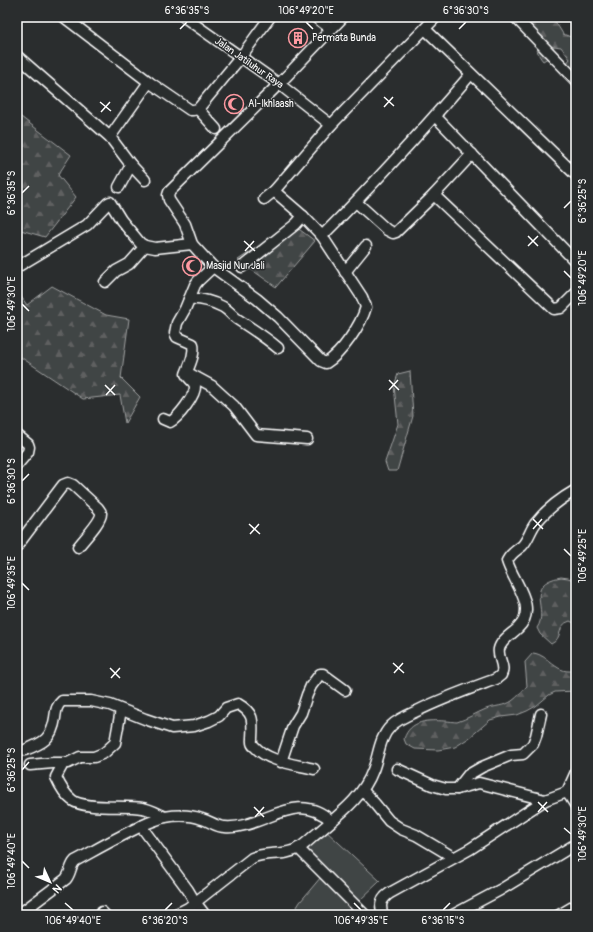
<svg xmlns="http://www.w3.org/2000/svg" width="593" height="932" viewBox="0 0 593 932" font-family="Pangolin,sans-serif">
<defs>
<pattern id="forest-firs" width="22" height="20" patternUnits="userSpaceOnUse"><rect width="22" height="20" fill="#414445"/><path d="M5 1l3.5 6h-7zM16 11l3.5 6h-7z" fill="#5e6061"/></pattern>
</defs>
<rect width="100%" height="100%" fill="#2a2d2e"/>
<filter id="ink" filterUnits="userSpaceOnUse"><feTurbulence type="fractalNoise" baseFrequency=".025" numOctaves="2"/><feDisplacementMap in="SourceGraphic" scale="8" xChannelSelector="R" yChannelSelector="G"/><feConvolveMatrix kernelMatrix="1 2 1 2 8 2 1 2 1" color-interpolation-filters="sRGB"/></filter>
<g filter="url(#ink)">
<polygon fill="#414445" stroke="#a0a2a2" points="325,830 380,881 359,901 372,915 292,915 300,902 326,871 307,850"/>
<g fill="url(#forest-firs)" stroke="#a0a2a2">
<path d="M 524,17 L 553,18 L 563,34 L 576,39 L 576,91 L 574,90 L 572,86 L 561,75 L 563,68 L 570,59 L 561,47 L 554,46 L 548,58 L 543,61 C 538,55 537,51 536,44 C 533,35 529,25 524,17 Z"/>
<polygon points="17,114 71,155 58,175 76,197 45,237 17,229"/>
<polygon points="292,224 315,241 276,287 238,260"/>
<polygon points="52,286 106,315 129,319 121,378 140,397 125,423 120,395 83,399 22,358 17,351 17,291 27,305"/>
<polygon points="410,371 413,416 397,471 388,471 385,462 398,424 394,386 398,374"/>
<path d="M 561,577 L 568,578 L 576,581 L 576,624 L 570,621 C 556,625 564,638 551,644 L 540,634 L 537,628 C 550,610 522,584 561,577 Z"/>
<path d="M 533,653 C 550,655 556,676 576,670 L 576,691 L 555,692 L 549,695 L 536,706 L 527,711 L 517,715 L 501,717 L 490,720 L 469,738 L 455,747 L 438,750 L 415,749 L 406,744 L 404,739 C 410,720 428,720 445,721 C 449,721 454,722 457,722 C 467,719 476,713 486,709 C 494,706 505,706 512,701 C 518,697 522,691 527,686 L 525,662 Z"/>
</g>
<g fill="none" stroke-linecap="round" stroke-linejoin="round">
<defs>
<g id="minor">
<polyline points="64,17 149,82 190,110 193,110 198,109 240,58 270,17"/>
<polyline points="184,17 279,84 331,125"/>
<polyline points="315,17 331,29"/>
<polyline points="515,17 576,80"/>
<polyline points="425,29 576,175"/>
<polyline points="17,56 110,137 131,165 145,180"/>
<polyline points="198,109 216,129"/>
<polyline points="435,116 576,262"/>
<polyline points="110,137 149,82"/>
<polyline points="119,187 131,165"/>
<path d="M 274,191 L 303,216 L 322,236 L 362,297 L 366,307 C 361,325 342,353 326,363 L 321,361 L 278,317 L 257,299 L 213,267 L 201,254 L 192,244 L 185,224 L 169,200 L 168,195 L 169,192 L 279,84 L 343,17"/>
<polyline points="434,195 554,309 561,308 576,293"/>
<polyline points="264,199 274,191 331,125 436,17"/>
<polyline points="356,202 387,230 393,233 396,232 434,195 472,154"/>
<path d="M 322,236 C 374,184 423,130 471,74"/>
<polyline points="17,267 87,225 108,203 110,202 121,220 140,243 145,246 155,248 192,244"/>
<polyline points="242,267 296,224 303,216"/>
<polyline points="345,272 366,246"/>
<polyline points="105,282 116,271 129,264 145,246"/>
<path d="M 189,299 C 200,298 213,302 223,307 C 228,310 232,315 237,319 C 251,328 265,337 278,348"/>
<polyline points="188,373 212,386 234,406 256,435 307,439"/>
<path d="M 163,419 L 170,422 C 178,418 196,395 195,386 C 194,381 188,379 186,374 C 190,364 195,354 193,344 L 177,337 L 175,333 L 177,323 L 185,309 L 195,285 L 198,281 L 213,267"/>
<polyline points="17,435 28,444 29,447 28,452 17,465"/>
<path d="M 17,546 L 63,485 L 68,483 L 73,485 L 98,508 C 99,510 101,511 101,513 C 102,521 83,540 78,547"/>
<path d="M 25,750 C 43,743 52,739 55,718 C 56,711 56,706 62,701 L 91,701 L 110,705 L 145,719 L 172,728 L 194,726 L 209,721 L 219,716 L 226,708 L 238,704 C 254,713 253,720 252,738 C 252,741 251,744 254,746 C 268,762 294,764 314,769"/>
<polyline points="281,762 293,726 301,713 307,695 311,686 320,674 323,674 345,690"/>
<path d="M 63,764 L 56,777 C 60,786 64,794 72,800 C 84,810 125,805 142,808 C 150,809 158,814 165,817"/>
<polyline points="30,765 53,763 68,763 80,757 94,757 104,753 115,743 121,710"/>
<polyline points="397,769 432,785 446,789 457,789 479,783 545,800"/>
<polyline points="457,789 468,775 482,767 511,755 523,754 533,744 536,736 541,714"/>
<polyline points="363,791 375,804 389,821 401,829 416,835 453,857"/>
<polyline points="567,792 576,772"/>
<polyline points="567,792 576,806"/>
<polyline points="141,826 188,890 195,902 205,915"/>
<polyline points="298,848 365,915"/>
<polyline points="102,912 105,915"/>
<path d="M 18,915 L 66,879 C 71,873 70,866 75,861 C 99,848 123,834 148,823 C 154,821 160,818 165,817 C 177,815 191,815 202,819 C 210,821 216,827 225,827 C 262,830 297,788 331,821"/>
<path d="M 174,915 L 188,908 L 252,858 C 266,851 284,857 299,848 C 306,844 313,836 320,831 C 341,813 363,797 373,770 C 379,755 379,738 391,726 C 398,719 408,715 417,711 C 443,698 469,689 496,679 L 501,675 C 506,666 497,658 499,649 C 501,640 512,634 518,628 C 539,608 513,582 507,561 C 511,553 516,551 522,546 C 528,540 530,531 535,524 C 545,511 562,498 576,490"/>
<path d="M 383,915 C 379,905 381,899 390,893 L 470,849 L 545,800 L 567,792 L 576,786"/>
<polyline points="453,915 500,890 576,844"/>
<polyline points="559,915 576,905"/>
</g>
</defs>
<use href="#minor" stroke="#fff" stroke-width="13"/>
<use href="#minor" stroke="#2a2d2e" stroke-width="10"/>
</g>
</g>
<path fill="none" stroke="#fff" stroke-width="1.5" d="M 306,22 L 313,29M 180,29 L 187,22M 459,29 L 466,22M 384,97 L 394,106M 100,102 L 111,111M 384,107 L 393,97M 101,112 L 110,102M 22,193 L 29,186M 564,208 L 571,201M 528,236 L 538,246M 244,241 L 255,251M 528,246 L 538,236M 245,251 L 254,241M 564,271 L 571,278M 22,304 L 29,311M 389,380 L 399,390M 105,385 L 115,395M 389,390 L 398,380M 106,395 L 115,385M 22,481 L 29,474M 533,519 L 543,529M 249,524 L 260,534M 533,529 L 542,519M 250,534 L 259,524M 564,549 L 571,556M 22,583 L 29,590M 393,663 L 404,673M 110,668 L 120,678M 394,673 L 403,663M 111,678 L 120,668M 22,770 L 29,762M 538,802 L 548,812M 254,807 L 264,817M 538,812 L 547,802M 255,817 L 264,807M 564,828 L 571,834M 22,861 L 29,868M 65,903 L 73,910M 354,903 L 361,910M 165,910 L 172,903M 443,910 L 450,903"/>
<defs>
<symbol id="building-ring" viewBox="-11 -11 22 22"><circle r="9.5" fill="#2a2d2e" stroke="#ff9aa2" stroke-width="1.5"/><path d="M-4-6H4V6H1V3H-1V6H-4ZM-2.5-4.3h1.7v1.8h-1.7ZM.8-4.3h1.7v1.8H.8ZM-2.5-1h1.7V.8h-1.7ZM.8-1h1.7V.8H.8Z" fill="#ff9aa2"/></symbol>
<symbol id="mosque-ring" viewBox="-11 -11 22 22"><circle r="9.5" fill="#2a2d2e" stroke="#ff9aa2" stroke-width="1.5"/><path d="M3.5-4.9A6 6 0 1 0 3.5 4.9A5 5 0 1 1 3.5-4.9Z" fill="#ff9aa2"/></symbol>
</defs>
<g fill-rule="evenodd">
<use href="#building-ring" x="287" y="27" width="22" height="22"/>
<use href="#mosque-ring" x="223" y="93" width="22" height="22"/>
<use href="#mosque-ring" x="181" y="255" width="22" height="22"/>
</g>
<g text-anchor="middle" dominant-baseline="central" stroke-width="3" stroke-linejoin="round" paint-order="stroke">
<g font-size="10" fill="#fff" stroke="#2a2d2e" text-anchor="start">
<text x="312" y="38">Permata Bunda</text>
<text x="248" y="104">Al-Ikhlaash</text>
<text x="206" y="266">Masjid Nur Jali</text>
</g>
<g font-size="10" fill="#fff" stroke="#2a2d2e">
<text transform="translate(249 63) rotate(35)">Jalan Jatiluhur Raya</text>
</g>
</g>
<rect width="593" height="932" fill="none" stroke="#2a2d2e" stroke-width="44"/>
<g transform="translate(50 882) rotate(134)" stroke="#2a2d2e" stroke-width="3" paint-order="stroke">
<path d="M0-3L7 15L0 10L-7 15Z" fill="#ffffff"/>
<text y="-6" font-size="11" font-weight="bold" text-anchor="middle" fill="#ffffff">N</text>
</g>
<rect x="22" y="22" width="549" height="888" fill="none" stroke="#fff" stroke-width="1.5"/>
<g font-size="10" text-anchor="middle" fill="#fff">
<text x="187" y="14">6°36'35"S</text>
<text x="306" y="14">106°49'20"E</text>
<text x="466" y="14">6°36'30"S</text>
<text transform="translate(11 193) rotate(-90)" y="4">6°36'35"S</text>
<text transform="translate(582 201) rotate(-90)" y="4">6°36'25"S</text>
<text transform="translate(582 278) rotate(-90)" y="4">106°49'20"E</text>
<text transform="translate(11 304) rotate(-90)" y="4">106°49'30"E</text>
<text transform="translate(11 481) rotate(-90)" y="4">6°36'30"S</text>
<text transform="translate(582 556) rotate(-90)" y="4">106°49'25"E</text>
<text transform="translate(11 583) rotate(-90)" y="4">106°49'35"E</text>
<text transform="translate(11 770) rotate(-90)" y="4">6°36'25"S</text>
<text transform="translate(582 834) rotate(-90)" y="4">106°49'30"E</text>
<text transform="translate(11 861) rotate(-90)" y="4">106°49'40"E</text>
<text x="73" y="924">106°49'40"E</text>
<text x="165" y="924">6°36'20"S</text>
<text x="361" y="924">106°49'35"E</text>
<text x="443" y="924">6°36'15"S</text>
</g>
</svg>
